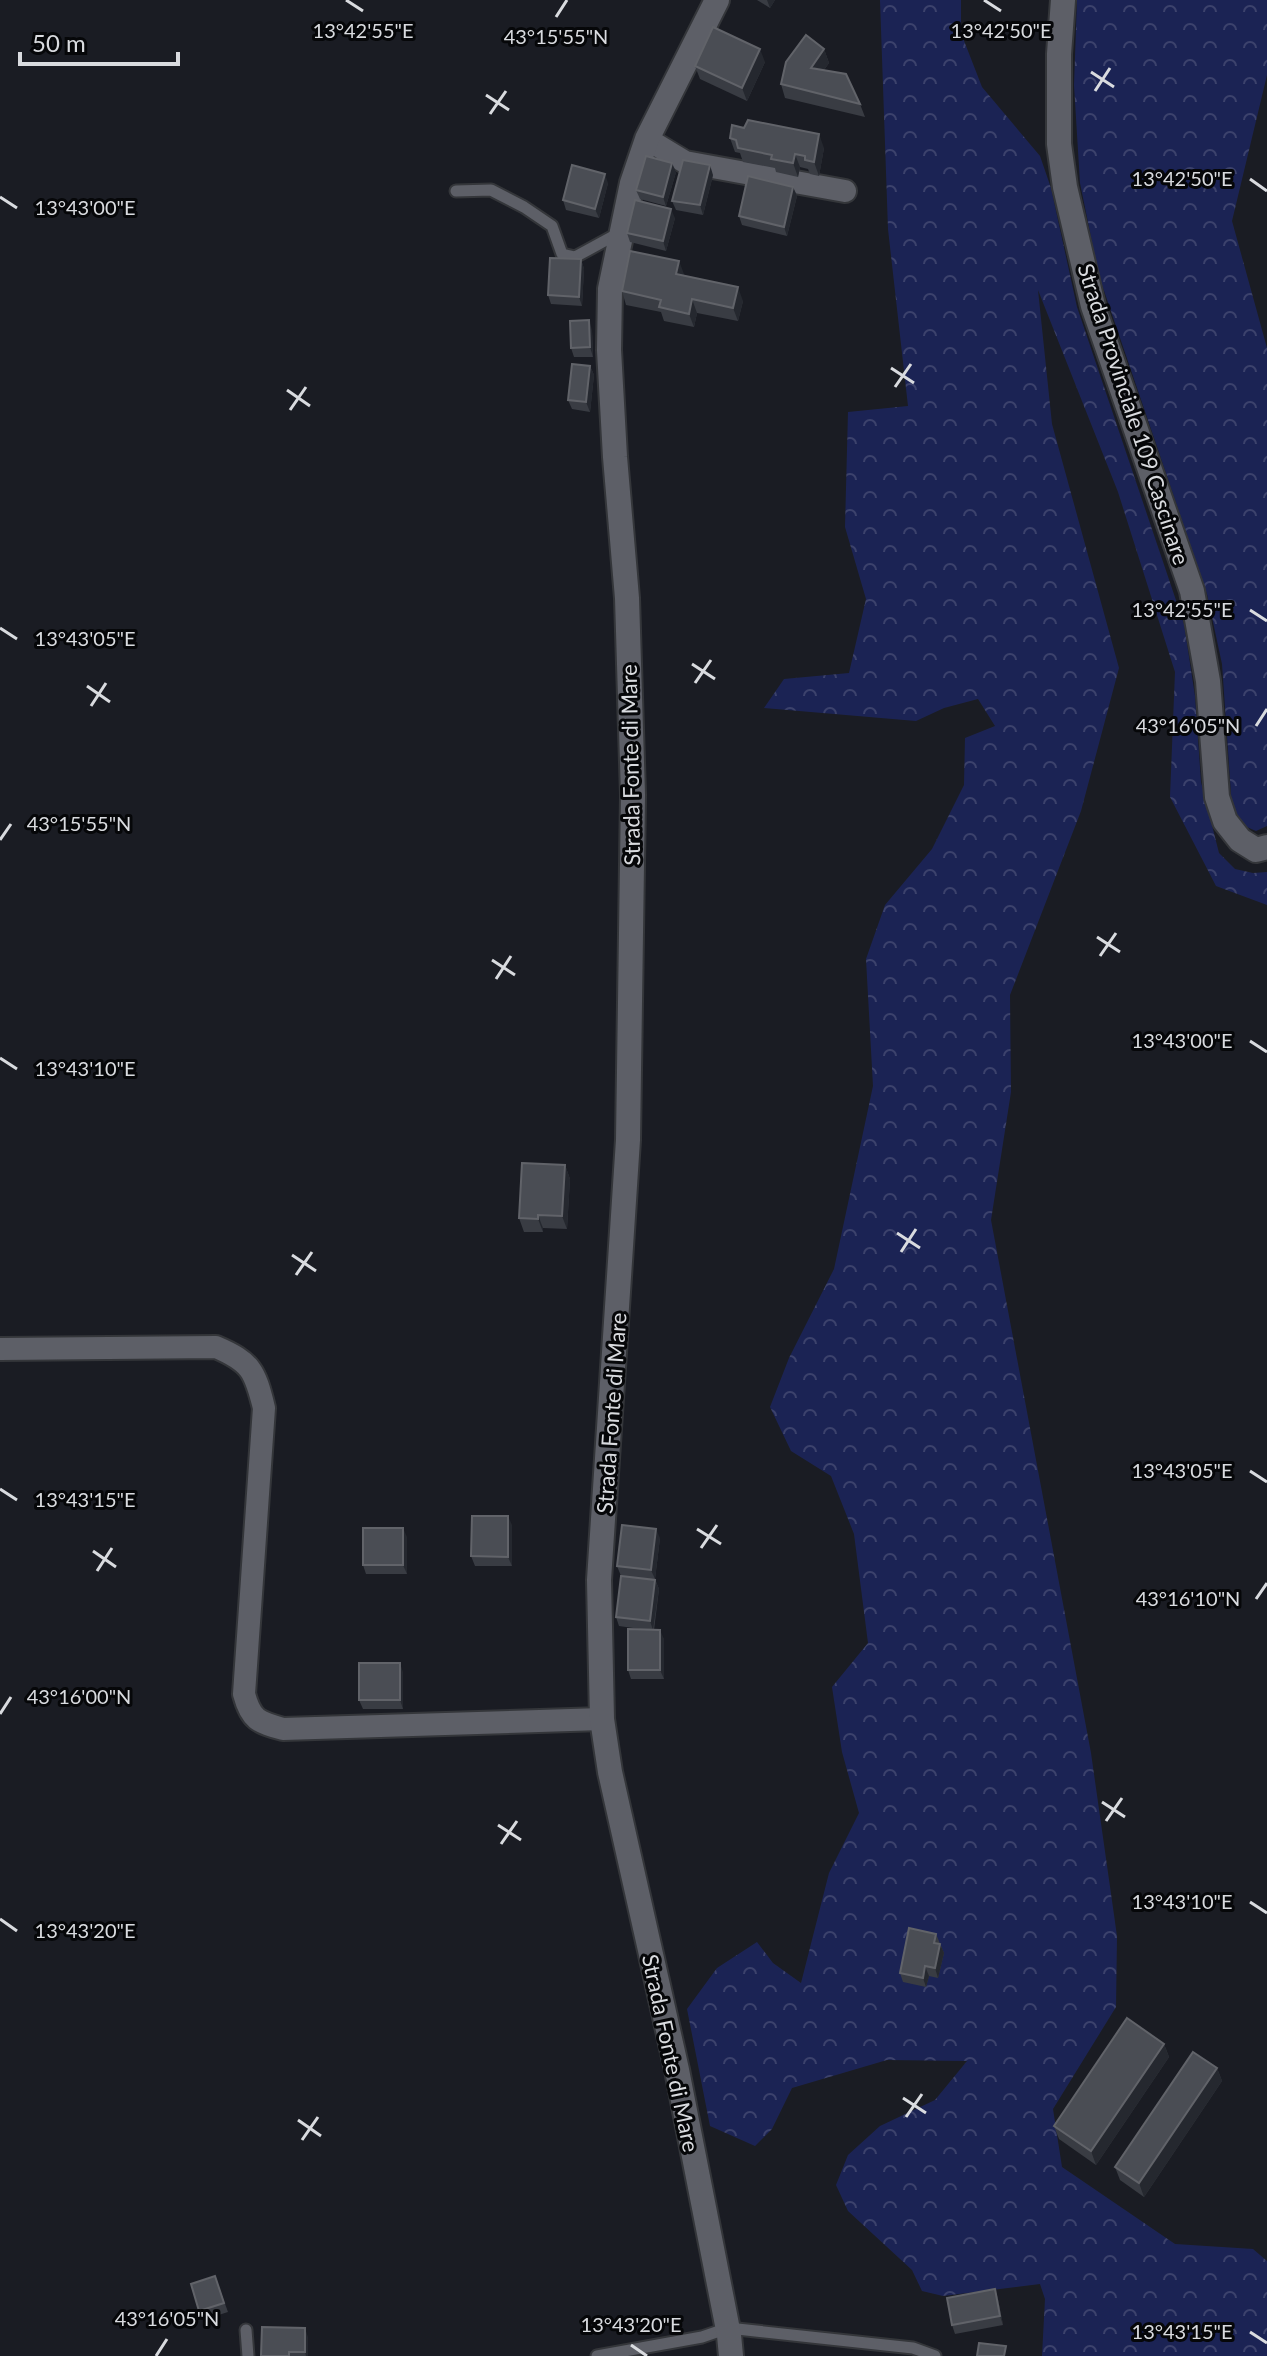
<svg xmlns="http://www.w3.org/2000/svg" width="1267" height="2356" viewBox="0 0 1267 2356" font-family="Lato,sans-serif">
<defs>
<pattern id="forest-crowns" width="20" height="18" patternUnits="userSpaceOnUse" patternTransform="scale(2)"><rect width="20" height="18" fill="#1b2354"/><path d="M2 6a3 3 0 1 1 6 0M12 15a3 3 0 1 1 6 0" fill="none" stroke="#3c426c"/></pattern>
</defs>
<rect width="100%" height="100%" fill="#1a1c23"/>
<g fill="url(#forest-crowns)">
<polygon points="880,0 961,0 961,33 982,87 1040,156 1051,188 1077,307 1184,624 1195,696 1201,782 1219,853 1235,869 1253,873 1267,872 1267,905 1216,886 1170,797 1175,672 1118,492 1038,290 1052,424 1119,668 1081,811 1010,995 1011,1092 991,1220 1091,1753 1117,1936 1116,2007 1053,2109 1062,2167 1175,2244 1253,2249 1267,2261 1267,2356 1042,2356 1045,2299 1040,2284 943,2296 922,2291 912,2270 848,2211 836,2185 848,2155 880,2126 935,2100 967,2061 887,2060 792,2088 772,2129 755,2146 710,2126 687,2009 717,1968 757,1942 773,1963 801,1983 829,1873 859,1813 842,1752 832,1687 868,1643 854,1534 831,1476 791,1451 770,1407 789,1358 834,1269 873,1086 866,959 885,905 932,849 964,785 965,738 995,726 978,699 944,708 916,721 764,708 784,679 849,673 866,599 845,527 848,412 908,406 888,229"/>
<polygon points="1077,0 1267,0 1267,75 1232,221 1267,348 1267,826 1256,831 1240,824 1232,808 1222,664 1207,594 1099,276 1080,183 1074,85"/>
</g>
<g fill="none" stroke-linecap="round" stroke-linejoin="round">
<defs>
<g id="service">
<polyline points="456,191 491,190 524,207 552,226 562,254 575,257 619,233"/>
<polyline points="246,2330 248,2356"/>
<polyline points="597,2356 702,2337 728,2328 913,2348 935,2356"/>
</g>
<g id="minor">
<polyline points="647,139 685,162 845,191"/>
<path d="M 0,1349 L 216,1347 C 251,1362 255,1371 264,1408 L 244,1694 C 251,1720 258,1722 283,1729 L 602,1719"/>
</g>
<g id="tertiary">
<polyline points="717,0 647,139 632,183 610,289 609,350 615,457 627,598 633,795 628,1140 599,1580 602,1719 610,1772 677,2070 729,2335 731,2356"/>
<polyline points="1063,0 1059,54 1059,144 1065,187 1093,306 1192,591 1208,681 1217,797 1225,821 1240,840 1256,850 1267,847"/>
</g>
</defs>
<use href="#service" stroke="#34363a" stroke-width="15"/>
<use href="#minor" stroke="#34363a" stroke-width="26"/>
<use href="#tertiary" stroke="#34363a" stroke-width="28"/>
<use href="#service" stroke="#5d5f67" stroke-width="11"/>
<use href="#minor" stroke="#5d5f67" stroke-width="22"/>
<use href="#tertiary" stroke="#5d5f67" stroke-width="24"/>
</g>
<g fill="#393c43">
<polygon points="757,0 775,0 770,8"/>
<polygon points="824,49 829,63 824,70 860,104 865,117 785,98 781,84"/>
<polygon points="765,62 747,101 700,79 695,66"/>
<polygon points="730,138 824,148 819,176 810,174 808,169 800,167 798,177 776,172 775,168 743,162 740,153 735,152"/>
<polygon points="676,172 666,206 640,199 636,190"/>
<polygon points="713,175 703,215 676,210 672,201"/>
<polygon points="608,183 599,218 566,210 563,200"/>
<polygon points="793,187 797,196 787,236 742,225 739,216"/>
<polygon points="675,218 666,251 630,242 627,233"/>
<polygon points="581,259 584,269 582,306 551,304 548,295"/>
<polygon points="684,274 684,276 743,301 738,321 697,313 694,327 664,321 661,312 626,305 622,291"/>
<polygon points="592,330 593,357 574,357 571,348"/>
<polygon points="590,366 594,375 590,412 572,409 568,400"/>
<polygon points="565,1165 570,1179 567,1229 543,1228 543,1232 524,1232 519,1218"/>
<polygon points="512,1525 512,1566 475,1566 471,1556"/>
<polygon points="407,1537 407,1574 366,1574 363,1565"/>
<polygon points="660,1538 655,1579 659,1589 654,1630 664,1639 664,1679 631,1679 628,1670 647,1630 619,1626 616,1617 621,1576 617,1566"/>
<polygon points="403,1672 403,1709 363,1709 359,1700"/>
<polygon points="936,1934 944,1953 938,1978 929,1976 926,1987 903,1982 900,1973"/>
<polygon points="1164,2044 1169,2057 1096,2165 1059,2139 1054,2126"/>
<polygon points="1217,2068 1222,2081 1144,2197 1120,2180 1115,2167"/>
<polygon points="215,2276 228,2312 203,2320 191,2284"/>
<polygon points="995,2289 998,2299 1003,2325 955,2334 952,2325"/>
<polygon points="308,2337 308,2356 261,2356"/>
</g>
<g fill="#25282f">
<polygon points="767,0 775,0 770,8"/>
<polygon points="760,49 765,62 747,101 742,88"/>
<polygon points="824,49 829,63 816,81 811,68"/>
<polygon points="819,134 824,148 819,176 814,162"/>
<polygon points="795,154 800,167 798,177 793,163"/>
<polygon points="672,163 676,172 666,206 663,197"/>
<polygon points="710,165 713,175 703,215 700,205"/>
<polygon points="605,174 608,183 599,218 595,209"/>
<polygon points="793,187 797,196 787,236 784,227"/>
<polygon points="671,209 675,218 666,251 663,241"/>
<polygon points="581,259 584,269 582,306 579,297"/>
<polygon points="679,261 684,274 681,288 676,274"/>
<polygon points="738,287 743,301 738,321 733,308"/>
<polygon points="692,299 697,313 694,327 689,314"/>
<polygon points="589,320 592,330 593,357 590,347"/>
<polygon points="590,366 594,375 590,412 586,402"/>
<polygon points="565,1165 570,1179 567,1229 562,1216"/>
<polygon points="538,1215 543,1228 543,1232 538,1219"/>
<polygon points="508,1516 512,1525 512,1566 508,1557"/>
<polygon points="403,1528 407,1537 407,1574 403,1565"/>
<polygon points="656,1529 660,1538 655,1579 651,1570"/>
<polygon points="655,1580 659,1589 653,1630 650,1621"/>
<polygon points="660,1630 664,1639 664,1679 660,1670"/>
<polygon points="400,1663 403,1672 403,1709 400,1700"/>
<polygon points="940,1944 944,1953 938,1978 935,1968"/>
<polygon points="925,1966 929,1976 926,1987 923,1978"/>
<polygon points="1164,2044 1169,2057 1096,2165 1091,2151"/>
<polygon points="1217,2068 1222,2081 1144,2197 1139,2183"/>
<polygon points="995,2289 998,2299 1003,2325 1000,2316"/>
<polygon points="305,2328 308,2337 308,2356 306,2356 305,2352"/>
</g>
<g fill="#4a4d54" stroke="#616369" stroke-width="2">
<polygon points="713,27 760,49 742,88 695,66"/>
<polygon points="806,35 824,49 811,68 846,74 860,104 781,84 786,62"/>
<polygon points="748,120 819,134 814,162 805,160 805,156 795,154 793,163 771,159 772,155 738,148 736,140 730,138 732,125 744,128"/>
<polygon points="646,156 672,163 663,197 636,190"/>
<polygon points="683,160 710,165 700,205 672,201"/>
<polygon points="572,165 605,174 595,209 563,200"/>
<polygon points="748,176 793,187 784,227 739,216"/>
<polygon points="635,200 671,209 663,241 627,233"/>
<polygon points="630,251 679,261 676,274 738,287 733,308 692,299 689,314 659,307 661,300 622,291"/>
<polygon points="550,258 581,259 579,297 548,295"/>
<polygon points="589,320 590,347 571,348 570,321"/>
<polygon points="572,364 590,366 586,402 568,400"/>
<polygon points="522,1163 565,1165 562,1216 538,1215 538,1219 519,1218"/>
<polygon points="472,1516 508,1516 508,1557 471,1556"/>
<polygon points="622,1525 656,1529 651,1570 617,1566"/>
<rect x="363" y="1528" width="40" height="37"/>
<polygon points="621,1576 655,1580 650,1621 616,1617"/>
<polygon points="628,1629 660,1630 660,1670 628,1670"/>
<rect x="359" y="1663" width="41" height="37"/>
<polygon points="909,1928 936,1934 934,1943 940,1944 935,1968 925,1966 923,1978 900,1973"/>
<polygon points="1127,2018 1164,2044 1091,2151 1054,2126"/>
<polygon points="1193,2052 1217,2068 1139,2183 1115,2167"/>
<polygon points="215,2276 224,2303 199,2311 191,2284"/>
<polygon points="995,2289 1000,2316 952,2325 947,2298"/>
<polygon points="262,2327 305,2328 305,2352 289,2352 289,2356 261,2356"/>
<polygon points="979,2343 1006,2346 1004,2356 977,2356"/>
</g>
<path fill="none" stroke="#d9dbdf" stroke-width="3" d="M 346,0 L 363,11M 984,0 L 1001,11M 556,17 L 567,0M 1091,72 L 1114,87M 1095,91 L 1110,68M 486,95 L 509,110M 490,114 L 506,91M 1250,179 L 1267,191M 0,197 L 17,208M 891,368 L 914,383M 895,387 L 911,364M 287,390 L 310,406M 290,410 L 306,387M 1250,610 L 1267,621M 0,628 L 17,639M 692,664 L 715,679M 695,683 L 711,660M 87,686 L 110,702M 91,706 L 106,683M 1256,726 L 1267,709M 0,840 L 11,824M 1097,937 L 1120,952M 1100,956 L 1116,933M 492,960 L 515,975M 496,979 L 511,956M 1250,1041 L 1267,1052M 0,1058 L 17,1069M 897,1233 L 920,1248M 901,1252 L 916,1229M 292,1255 L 316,1271M 296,1275 L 312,1252M 1250,1471 L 1267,1482M 0,1489 L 17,1500M 697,1529 L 721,1544M 701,1548 L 717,1525M 93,1551 L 116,1567M 97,1571 L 112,1548M 1256,1599 L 1267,1583M 0,1714 L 11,1697M 1102,1802 L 1125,1817M 1106,1821 L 1122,1798M 498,1825 L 521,1840M 501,1844 L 517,1821M 1250,1902 L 1267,1913M 0,1919 L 17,1931M 903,2098 L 926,2113M 906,2117 L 922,2094M 298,2120 L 321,2136M 302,2140 L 318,2117M 1250,2332 L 1267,2343M 631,2345 L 647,2356M 156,2356 L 167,2339"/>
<g text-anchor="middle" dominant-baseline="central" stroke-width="6" stroke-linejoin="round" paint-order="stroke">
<g font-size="22" fill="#d9dbdf" stroke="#060709">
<text transform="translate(1134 414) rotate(72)">Strada Provinciale 109 Cascinare</text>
<text transform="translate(630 765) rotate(-91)">Strada Fonte di Mare</text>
<text transform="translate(611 1413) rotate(-86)">Strada Fonte di Mare</text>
<text transform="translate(671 2053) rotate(78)">Strada Fonte di Mare</text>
</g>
</g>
<g font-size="20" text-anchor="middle" fill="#d9dbdf" stroke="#060709" stroke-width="6" stroke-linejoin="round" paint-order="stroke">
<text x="1001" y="38">13°42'50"E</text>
<text x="363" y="38">13°42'55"E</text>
<text x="556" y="44">43°15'55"N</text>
<text x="1182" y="186">13°42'50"E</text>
<text x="85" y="215">13°43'00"E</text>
<text x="1182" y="617">13°42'55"E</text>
<text x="85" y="646">13°43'05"E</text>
<text x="1188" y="733">43°16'05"N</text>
<text x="79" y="831">43°15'55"N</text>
<text x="1182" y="1048">13°43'00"E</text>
<text x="85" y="1076">13°43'10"E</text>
<text x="1182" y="1478">13°43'05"E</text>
<text x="85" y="1507">13°43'15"E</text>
<text x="1188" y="1606">43°16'10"N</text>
<text x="79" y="1704">43°16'00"N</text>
<text x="1182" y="1909">13°43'10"E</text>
<text x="85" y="1938">13°43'20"E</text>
<text x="167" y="2326">43°16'05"N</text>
<text x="631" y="2332">13°43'20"E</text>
<text x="1182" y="2339">13°43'15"E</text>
</g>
<path d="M20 52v12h158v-12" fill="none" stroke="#d9dbdf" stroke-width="4"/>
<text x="32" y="52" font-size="24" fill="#d9dbdf" stroke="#060709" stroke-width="6" paint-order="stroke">50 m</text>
</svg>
